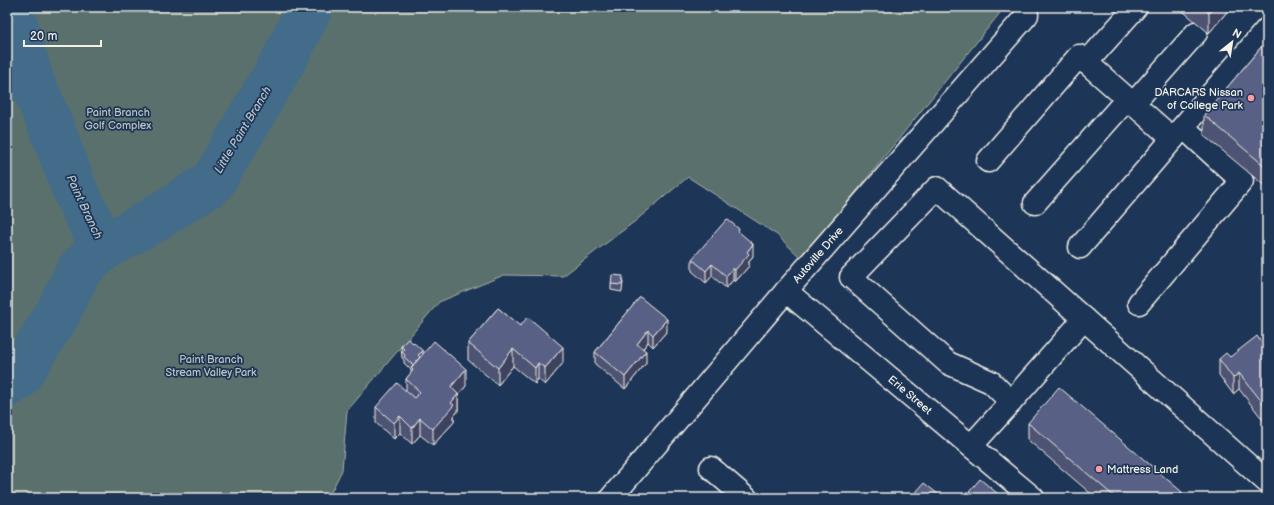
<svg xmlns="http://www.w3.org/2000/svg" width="1274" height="505" viewBox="0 0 1274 505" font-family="'Balsamiq Sans',sans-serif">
<rect width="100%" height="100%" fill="#1d3557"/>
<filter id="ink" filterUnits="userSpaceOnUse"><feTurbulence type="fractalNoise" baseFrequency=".025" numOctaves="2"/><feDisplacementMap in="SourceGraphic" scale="8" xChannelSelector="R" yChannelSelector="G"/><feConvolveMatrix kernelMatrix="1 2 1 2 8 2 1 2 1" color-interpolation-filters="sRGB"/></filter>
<g filter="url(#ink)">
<polygon fill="#5a706c" stroke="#a7b0aa" points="7,7 998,7 1000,13 802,259 777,235 688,177 634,222 563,276 504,275 439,302 347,411 342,470 328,498 7,498"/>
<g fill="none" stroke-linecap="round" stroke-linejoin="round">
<g stroke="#436c8a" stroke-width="46">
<polyline points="10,7 31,80 51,126 76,193 103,248"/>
<polyline points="7,385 18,377 58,313 79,270 103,248 148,223 212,183 284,60 310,7"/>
</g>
<defs>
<g id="minor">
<polyline points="1086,63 1136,7"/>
<polyline points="1133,104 1196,33"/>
<polyline points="988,161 1079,56 1173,139"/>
<polyline points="1035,203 1127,99"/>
<polyline points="1080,247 1267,29"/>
<polyline points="786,291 1033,498"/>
<polyline points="1139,303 1242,181 1183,127"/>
<polyline points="1011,402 1084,319"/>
<polyline points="971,446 1011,402 991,382 948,363 851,277 937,188 1267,482"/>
<polyline points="711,468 746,498"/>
<polyline points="611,498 786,291 1027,15"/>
</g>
</defs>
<use href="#minor" stroke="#f4f1e8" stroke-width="25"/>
<use href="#minor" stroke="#1d3557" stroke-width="22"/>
</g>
<g fill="#4d5373" stroke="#f4f1e8">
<polygon points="1178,7 1231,7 1209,33"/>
<polygon points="1267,40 1267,188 1204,135 1204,115"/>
<polygon points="739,232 753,256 749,261 749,266 735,282 733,280 726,288 712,276 706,283 692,271 692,259"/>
<polygon points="623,282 622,292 611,290 611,284"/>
<polygon points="640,297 667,331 653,347 648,342 643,349 646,363 625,389 595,364 595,352"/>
<polygon points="498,308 563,363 545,385 538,379 535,384 513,366 498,385 468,360 468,343"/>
<polygon points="401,346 423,354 466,386 458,395 458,411 454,416 454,422 433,445 420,435 412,444 400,433 394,439 376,423 376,407 406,391 406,379 411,373 411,370 404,363 404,360 402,358"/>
<polygon points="1267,350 1267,425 1239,389 1233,394 1219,375 1219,359 1230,357"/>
<polygon points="1028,423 1182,498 1096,498 1028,440"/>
</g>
<g fill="#3e435e" stroke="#f4f1e8">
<polygon points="1214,7 1231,7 1209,33 1209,13"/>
<polygon points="753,244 753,256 749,261 749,266 735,282 735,270 747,252"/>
<polygon points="712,264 712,276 706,283 706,271"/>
<polygon points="733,268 733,280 726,288 726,276"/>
<polygon points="667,319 667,331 653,347 653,335"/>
<polygon points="648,330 648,342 637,356 637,344"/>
<polygon points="563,347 563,363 545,385 545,368"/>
<polygon points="513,349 513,366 498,385 498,368"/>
<polygon points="423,351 423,357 420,360 418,355"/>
<polygon points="646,351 646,363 625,389 625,377"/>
<polygon points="538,363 538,379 535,384 535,368"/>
<polygon points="466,369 466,386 458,395 458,411 454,416 454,422 433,445 433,429 451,387"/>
<polygon points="1239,373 1239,389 1233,394 1233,378"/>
<polygon points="400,416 400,433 394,439 394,423"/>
<polygon points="420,418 420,435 412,444 412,428"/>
<polygon points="1182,492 1182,498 1177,498"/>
<polygon points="938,494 938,498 935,498"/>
</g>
<g fill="#596086" stroke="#f4f1e8">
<polygon points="1202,7 1214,7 1209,13"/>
<polygon points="1267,40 1267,168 1204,115"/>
<polygon points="727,219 739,229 738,231 753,244 747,252 749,254 735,270 733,268 726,276 712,264 706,271 692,259"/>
<polygon points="612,275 623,276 622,285 611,284"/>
<polygon points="640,297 667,319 653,335 648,330 637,344 646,351 625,377 595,352"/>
<polygon points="498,308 520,326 528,317 563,347 545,368 538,363 535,368 513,349 498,368 468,343"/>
<polygon points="1257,336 1267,350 1267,408 1239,373 1233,378 1219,359 1226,353 1230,357"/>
<polygon points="408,339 413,343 413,342 423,351 418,355 420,357 413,365 404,357 405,355 402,352 404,349 401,346"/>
<polygon points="434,341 466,369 451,387 458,394 451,403 454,405 433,429 420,418 412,428 400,416 394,423 376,407 397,383 414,398 420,392 406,379 413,370 411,368"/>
<polygon points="1059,387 1182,492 1177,498 1116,498 1028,423"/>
<polygon points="980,479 1003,498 964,498"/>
<polygon points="924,483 938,494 935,498 911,498"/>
</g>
</g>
<g fill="#ff9aa2" stroke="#1d3557" stroke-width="1.5">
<circle cx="1251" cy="98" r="4"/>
<circle cx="1099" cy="469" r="4"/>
</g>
<g text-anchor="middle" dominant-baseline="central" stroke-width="3.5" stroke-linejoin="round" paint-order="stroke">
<g font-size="11" fill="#f4f1e8" stroke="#1d3557" text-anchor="end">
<text x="1243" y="92">DARCARS Nissan<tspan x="1243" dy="13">of College Park</tspan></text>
<text x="1107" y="469" text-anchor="start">Mattress Land</text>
</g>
<g font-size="11" fill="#bec4bd" stroke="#1d3557">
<text x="118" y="112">Paint Branch<tspan x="118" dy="13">Golf Complex</tspan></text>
<text x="211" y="359">Paint Branch<tspan x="211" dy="13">Stream Valley Park</tspan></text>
</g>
<g font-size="11" fill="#f4f1e8" stroke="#1d3557">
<text transform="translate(818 255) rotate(-49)">Autoville Drive</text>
<text transform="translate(910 395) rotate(40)">Erie Street</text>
</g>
<g font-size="12" font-style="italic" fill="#b6c2c7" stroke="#1d3557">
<text transform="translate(243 130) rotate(-59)">Little Paint Branch</text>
<text transform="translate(84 207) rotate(65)">Paint Branch</text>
</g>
</g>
<rect width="1274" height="505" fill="none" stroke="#1d3557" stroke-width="24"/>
<rect x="12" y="12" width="1250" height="481" fill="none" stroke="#f4f1e8" stroke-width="1.5" filter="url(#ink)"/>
<g transform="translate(1232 42) rotate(30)" stroke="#1d3557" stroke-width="3" paint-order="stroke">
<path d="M0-3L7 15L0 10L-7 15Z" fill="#f4f1e8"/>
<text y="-6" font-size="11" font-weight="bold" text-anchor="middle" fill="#f4f1e8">N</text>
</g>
<path d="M24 40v6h77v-6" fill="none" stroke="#f4f1e8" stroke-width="2"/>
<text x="30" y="40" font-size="12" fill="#f4f1e8" stroke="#1d3557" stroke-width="3" paint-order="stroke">20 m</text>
</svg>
